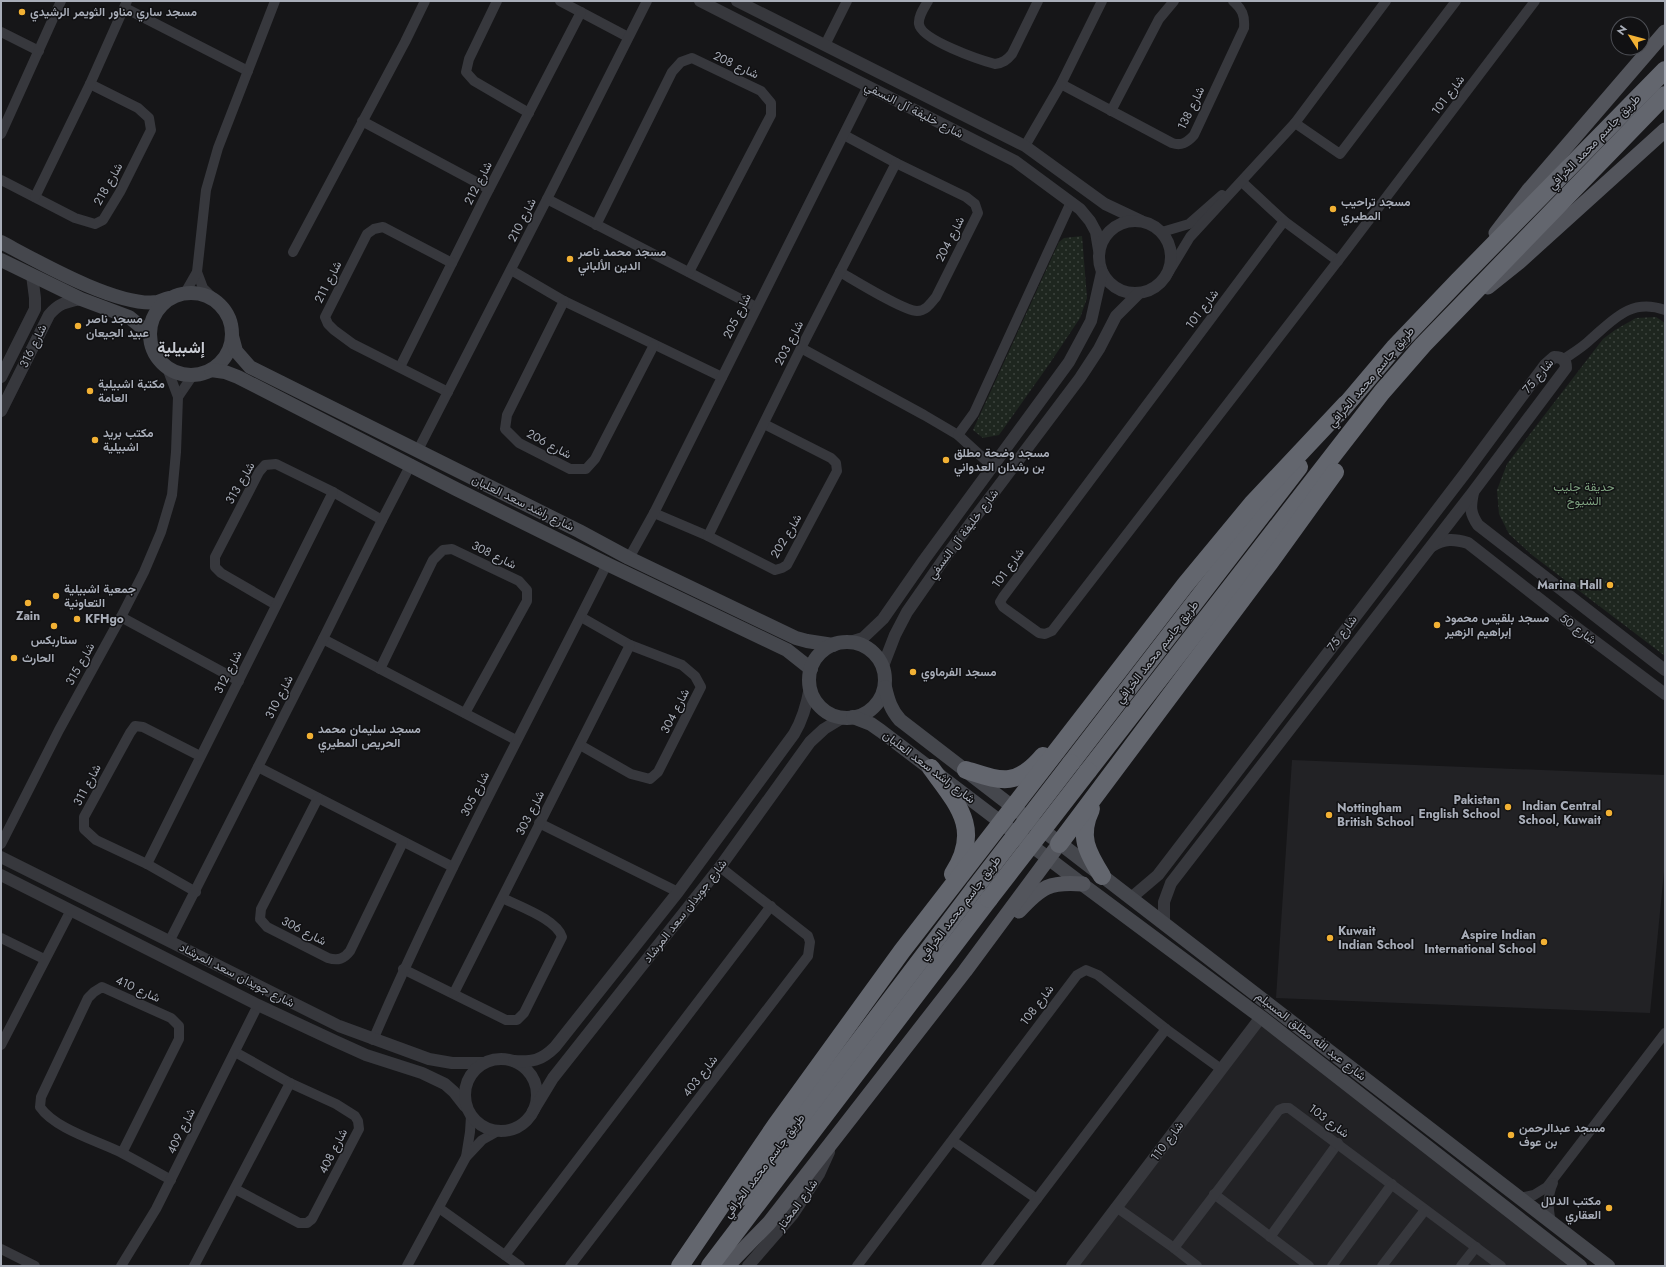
<svg xmlns="http://www.w3.org/2000/svg" width="1666" height="1267" viewBox="0 0 1666 1267" font-family="Jost,Vazirmatn,sans-serif">
<defs>
<pattern id="park-dots" width="8" height="8" patternUnits="userSpaceOnUse"><rect width="8" height="8" fill="#1e261f"/><path d="M2 2h.1M6 6h.1" fill="none" stroke="#3c433d" stroke-width="1.8" stroke-linecap="round"/></pattern>
</defs>
<rect width="100%" height="100%" fill="#161618"/>
<g fill="#222225">
<polygon points="1292,760 1665,775 1665,862 1650,1013 1276,998"/>
<polygon points="1261,1017 1580,1266 1072,1266"/>
</g>
<g fill="url(#park-dots)">
<polygon points="1082,236 1087,298 1080,318 1050,363 999,435 983,438 973,430 1059,242 1064,238"/>
<polygon points="1656,317 1665,323 1665,656 1532,555 1509,534 1499,514 1497,490 1507,464 1603,339 1615,330 1636,318"/>
</g>
<g fill="none" stroke-linecap="round" stroke-linejoin="round">
<g stroke="#37383d" stroke-width="10">
<polyline points="497,1 469,59 466,72 474,81 529,113"/>
<polyline points="560,1 628,37"/>
<path d="M 928,1 C 924,8 918,16 919,24 C 921,40 980,60 995,64 C 1003,63 1007,60 1012,54 L 1038,1"/>
<polyline points="125,8 248,71"/>
<polyline points="1,32 39,51"/>
<polyline points="825,45 847,1"/>
<path d="M 1061,84 L 1172,143 C 1181,146 1187,143 1194,135 L 1244,28 C 1245,15 1242,9 1233,1"/>
<polyline points="1111,111 1159,19 1174,1"/>
<polyline points="362,121 489,189"/>
<polyline points="1295,123 1340,154 1456,1"/>
<polyline points="1,134 61,1"/>
<polyline points="1025,146 1061,84 1102,1"/>
<polyline points="1,180 75,218 95,224 103,220 120,192 151,130 149,118 138,108 90,84"/>
<polyline points="1242,182 1284,221 1338,261"/>
<polyline points="35,197 90,84 127,1"/>
<polyline points="547,199 756,307"/>
<polyline points="1284,221 1003,597 1000,602 1003,607 1039,633 1045,634 1052,631 1344,253 1535,1"/>
<polyline points="596,225 672,72 681,62 692,58 761,91 771,103 771,115 689,272"/>
<polyline points="1162,232 1189,224 1222,195"/>
<polyline points="293,252 405,42 425,1"/>
<polyline points="511,270 564,301 722,377"/>
<polyline points="197,272 203,288 216,301"/>
<path d="M 840,272 C 854,280 904,311 917,311 C 926,311 931,303 936,297 L 978,213 L 975,204 L 966,197 L 896,163 L 844,135"/>
<polyline points="1167,275 1190,237 1295,123 1386,1"/>
<polyline points="185,293 197,272 206,190 218,148 275,1"/>
<polyline points="564,301 507,415 505,429 519,443 570,469 586,469 595,459 654,345"/>
<polyline points="801,348 924,415 958,435 993,467"/>
<path d="M 1564,359 C 1573,353 1583,347 1591,339 C 1614,319 1631,298 1665,310"/>
<polyline points="400,367 485,197 581,12"/>
<polyline points="448,392 353,344 334,330 328,324 325,317 367,234 374,229 383,227 452,263"/>
<polyline points="178,397 193,375"/>
<polyline points="958,435 974,413 1071,202"/>
<polyline points="418,450 547,199 647,1"/>
<polyline points="654,513 708,536 775,570 782,568 787,565 837,471 836,463 831,458 764,424"/>
<polyline points="708,536 801,348 896,163"/>
<polyline points="629,558 654,513 868,86"/>
<polyline points="276,605 221,573 215,567 215,557 259,472 265,465 276,464 333,492 382,520"/>
<polyline points="121,617 239,681"/>
<polyline points="323,639 516,740"/>
<polyline points="380,669 433,560 443,550 452,549 519,581 527,590 527,601 465,713"/>
<polyline points="580,745 631,774 650,779 658,772 701,687 695,676 682,665 630,645 581,617"/>
<polyline points="258,767 453,867"/>
<path d="M 318,798 L 261,909 L 260,919 L 267,927 L 328,958 C 338,961 344,959 350,951 L 403,842"/>
<polyline points="539,823 678,892"/>
<polyline points="1,844 59,730 121,617 144,572 161,532 172,495 176,452 178,397 167,368"/>
<polyline points="147,864 333,492"/>
<polyline points="196,892 147,864 96,840 84,829 84,817 130,733 135,726 143,727 200,756"/>
<polyline points="1,938 44,959"/>
<polyline points="170,940 323,639 382,520 411,464"/>
<path d="M 403,969 L 506,1020 L 517,1020 L 524,1013 L 562,937 C 556,919 520,907 503,898"/>
<polyline points="454,993 630,645"/>
<path d="M 373,1040 C 443,877 528,722 607,564"/>
<polyline points="1,1045 71,910"/>
<polyline points="953,1141 1037,1199"/>
<path d="M 122,1153 L 179,1039 L 179,1026 L 171,1018 L 102,987 L 94,992 L 88,998 L 41,1097 L 40,1107 C 55,1129 98,1141 122,1153 C 139,1162 155,1171 171,1180"/>
<polyline points="466,1157 470,1132 471,1116"/>
<polyline points="235,1189 299,1223 307,1223 312,1219 359,1129 358,1121 355,1116 336,1104 290,1083 235,1052"/>
<polyline points="1214,1194 1309,1266"/>
<polyline points="1520,1198 1534,1195 1547,1187 1665,1033"/>
<polyline points="1116,1207 1174,1248 1197,1266"/>
<polyline points="439,1208 520,1266"/>
<path d="M 1551,1222 C 1548,1208 1547,1196 1553,1183"/>
<polyline points="1270,1237 1338,1143"/>
<polyline points="1174,1248 1279,1110 1284,1108 1289,1108 1501,1266"/>
<polyline points="1,1249 35,1266"/>
<polyline points="505,1255 771,906"/>
<polyline points="121,1266 156,1209 258,1005"/>
<polyline points="194,1266 290,1083"/>
<polyline points="407,1266 466,1157 482,1140 498,1131"/>
<polyline points="570,1266 808,956 810,942 808,936 720,867"/>
<polyline points="857,1266 1077,975 1086,970 1098,975 1166,1029 1221,1069"/>
<polyline points="986,1266 1166,1029"/>
<polyline points="1332,1266 1392,1184"/>
<polyline points="1382,1266 1425,1210"/>
<polyline points="1461,1266 1476,1247"/>
</g>
<g stroke="#37383d" stroke-width="12">
<polyline points="700,1 1015,161 1080,209 1090,221 1096,232 1099,250"/>
<polyline points="737,1 1025,146 1105,204 1141,221"/>
<circle cx="1135" cy="257" r="36"/>
<polyline points="1,377 35,309 35,298 32,275"/>
<path d="M 1,411 L 49,315 C 59,303 66,302 81,299"/>
<path d="M 1473,493 C 1470,507 1470,513 1478,525 L 1665,670"/>
<path d="M 1432,546 C 1444,538 1455,539 1468,543 L 1569,622 L 1665,694"/>
<polyline points="850,642 863,638 883,619 924,560 1069,362 1091,321 1102,272"/>
<polyline points="883,666 895,635 907,612 946,556 1080,378 1099,349 1116,316 1139,293"/>
<polyline points="1,857 339,1026 429,1059 452,1063 483,1063"/>
<polyline points="1,875 258,1005 335,1041 366,1055 422,1073 445,1084 454,1092 465,1106"/>
<path d="M 1131,898 L 1158,875 L 1466,472 L 1545,365 L 1554,357 C 1562,357 1566,360 1566,368 L 1473,492 L 1171,883 L 1164,902 L 1164,923"/>
<circle cx="501" cy="1095" r="36"/>
<path d="M 514,1061 C 532,1062 541,1061 555,1047 L 678,892 L 794,734 C 803,719 807,704 810,687"/>
<polyline points="533,1111 553,1078 720,867 810,742 824,729 842,718"/>
<polyline points="748,1266 793,1214 819,1174 829,1152"/>
<polyline points="1072,1266 1261,1017"/>
</g>
<g stroke="#45474d" stroke-width="14">
<path d="M 1,242 C 37,261 118,308 158,302 C 161,301 165,299 169,298"/>
<polyline points="1,260 81,299 129,317 150,334"/>
<circle cx="191" cy="334" r="41"/>
<polyline points="232,336 236,351 250,367 579,531 629,558 796,638 807,641 833,645"/>
<polyline points="211,370 225,372 238,377 456,489 607,564 787,650 811,669"/>
<circle cx="847" cy="680" r="38"/>
<path d="M 885,687 C 888,700 891,710 900,720 L 1608,1266"/>
<polyline points="853,717 871,724 881,731 1086,887 1261,1017 1580,1266"/>
</g>
<g stroke="#53555c" stroke-width="15">
<polyline points="1496,233 1528,191 1665,32"/>
<polyline points="1488,287 1518,263 1665,130"/>
<path d="M 1019,911 C 1041,887 1050,881 1083,884"/>
<polyline points="727,1266 769,1223 965,971 1059,844"/>
</g>
<g stroke="#63666e" stroke-width="18">
<polyline points="1339,413 1394,348 1458,281 1665,70"/>
<polyline points="1071,763 1299,467"/>
<path d="M 931,768 C 958,805 982,829 953,874"/>
<path d="M 966,770 C 1001,781 1016,788 1043,756"/>
<polyline points="1088,771 1382,392 1423,345 1665,95"/>
<path d="M 1091,809 C 1078,836 1087,852 1102,876"/>
<polyline points="1059,844 1270,562 1335,472"/>
<polyline points="741,1197 975,888"/>
<polyline points="680,1266 776,1125 902,951 1185,585 1252,504 1346,404"/>
<polyline points="710,1266 989,899"/>
</g>
<g stroke="#63666e" stroke-width="18">
<polyline points="975,888 1071,763"/>
<polyline points="989,899 1088,771"/>
</g>
</g>
<g fill="#f2b134" stroke="#111113" stroke-width="1.5">
<circle cx="22" cy="12" r="4"/>
<circle cx="1333" cy="209" r="4"/>
<circle cx="570" cy="259" r="4"/>
<circle cx="78" cy="326" r="4"/>
<circle cx="90" cy="391" r="4"/>
<circle cx="95" cy="440" r="4"/>
<circle cx="946" cy="460" r="4"/>
<circle cx="1610" cy="585" r="4"/>
<circle cx="56" cy="596" r="4"/>
<circle cx="28" cy="603" r="4"/>
<circle cx="77" cy="619" r="4"/>
<circle cx="1437" cy="625" r="4"/>
<circle cx="54" cy="626" r="4"/>
<circle cx="14" cy="658" r="4"/>
<circle cx="913" cy="672" r="4"/>
<circle cx="310" cy="736" r="4"/>
<circle cx="1508" cy="807" r="4"/>
<circle cx="1609" cy="813" r="4"/>
<circle cx="1329" cy="815" r="4"/>
<circle cx="1330" cy="938" r="4"/>
<circle cx="1544" cy="942" r="4"/>
<circle cx="1511" cy="1135" r="4"/>
<circle cx="1609" cy="1208" r="4"/>
</g>
<g text-anchor="middle" dominant-baseline="central" stroke-width="3" stroke-linejoin="round" paint-order="stroke">
<g font-size="12" font-weight="bold" fill="#a8adb8" stroke="#111113" text-anchor="start">
<text x="30" y="12">مسجد ساري مناور الثويمر الرشيدي</text>
<text x="1341" y="202">مسجد تراحيب<tspan x="1341" dy="14">المطيري</tspan></text>
<text x="578" y="252">مسجد محمد ناصر<tspan x="578" dy="14">الدين الألباني</tspan></text>
<text x="86" y="319">مسجد ناصر<tspan x="86" dy="14">عبيد الجيعان</tspan></text>
<text x="98" y="384">مكتبة اشبيلية<tspan x="98" dy="14">العامة</tspan></text>
<text x="103" y="433">مكتب بريد<tspan x="103" dy="14">اشبيلية</tspan></text>
<text x="954" y="453">مسجد وضحة مطلق<tspan x="954" dy="14">بن رشدان العدواني</tspan></text>
<text x="1602" y="585" text-anchor="end">Marina Hall</text>
<text x="64" y="589">جمعية اشبيلية<tspan x="64" dy="14">التعاونية</tspan></text>
<text x="28" y="616" text-anchor="middle">Zain</text>
<text x="1445" y="618">مسجد بلقيس محمود<tspan x="1445" dy="14">إبراهيم الزهير</tspan></text>
<text x="85" y="619">KFHgo</text>
<text x="54" y="640" text-anchor="middle">ستاربكس</text>
<text x="22" y="658">الحارث</text>
<text x="921" y="672">مسجد الفرماوي</text>
<text x="318" y="729">مسجد سليمان محمد<tspan x="318" dy="14">الحريص المطيري</tspan></text>
<text x="1500" y="800" text-anchor="end">Pakistan<tspan x="1500" dy="14">English School</tspan></text>
<text x="1601" y="806" text-anchor="end">Indian Central<tspan x="1601" dy="14">School, Kuwait</tspan></text>
<text x="1337" y="808">Nottingham<tspan x="1337" dy="14">British School</tspan></text>
<text x="1338" y="931">Kuwait<tspan x="1338" dy="14">Indian School</tspan></text>
<text x="1536" y="935" text-anchor="end">Aspire Indian<tspan x="1536" dy="14">International School</tspan></text>
<text x="1519" y="1128">مسجد عبدالرحمن<tspan x="1519" dy="14">بن عوف</tspan></text>
<text x="1601" y="1201" text-anchor="end">مكتب الدلال<tspan x="1601" dy="14">العقاري</tspan></text>
</g>
<g font-size="12" fill="#a8adb8" stroke="#111113">
<text transform="translate(736 65) rotate(25)">شارع 208</text>
<text transform="translate(1448 95) rotate(-53)">شارع 101</text>
<text transform="translate(1191 108) rotate(-64)">شارع 138</text>
<text transform="translate(914 110) rotate(27)">شارع خليفة آل النسفي</text>
<text transform="translate(1594 142) rotate(-46)">طريق جاسم محمد الخرافي</text>
<text transform="translate(478 183) rotate(-63)">شارع 212</text>
<text transform="translate(108 184) rotate(-61)">شارع 218</text>
<text transform="translate(522 220) rotate(-63)">شارع 210</text>
<text transform="translate(950 239) rotate(-63)">شارع 204</text>
<text transform="translate(328 282) rotate(-63)">شارع 211</text>
<text transform="translate(1202 309) rotate(-53)">شارع 101</text>
<text transform="translate(737 316) rotate(-64)">شارع 205</text>
<text transform="translate(789 343) rotate(-63)">شارع 203</text>
<text transform="translate(33 346) rotate(-64)">شارع 316</text>
<text transform="translate(1538 376) rotate(-50)">شارع 75</text>
<text transform="translate(1371 377) rotate(-50)">طريق جاسم محمد الخرافي</text>
<text transform="translate(549 444) rotate(28)">شارع 206</text>
<text transform="translate(240 483) rotate(-60)">شارع 313</text>
<text transform="translate(523 503) rotate(26)">شارع راشد سعد العلبان</text>
<text transform="translate(963 534) rotate(-53)">شارع خليفة آل النسفي</text>
<text transform="translate(786 536) rotate(-59)">شارع 202</text>
<text transform="translate(494 555) rotate(26)">شارع 308</text>
<text transform="translate(1008 568) rotate(-54)">شارع 101</text>
<text transform="translate(1578 629) rotate(37)">شارع 50</text>
<text transform="translate(1342 633) rotate(-53)">شارع 75</text>
<text transform="translate(1157 652) rotate(-52)">طريق جاسم محمد الخرافي</text>
<text transform="translate(80 664) rotate(-61)">شارع 315</text>
<text transform="translate(228 672) rotate(-63)">شارع 312</text>
<text transform="translate(279 697) rotate(-63)">شارع 310</text>
<text transform="translate(675 711) rotate(-63)">شارع 304</text>
<text transform="translate(929 767) rotate(37)">شارع راشد سعد العلبان</text>
<text transform="translate(87 785) rotate(-62)">شارع 311</text>
<text transform="translate(475 794) rotate(-63)">شارع 305</text>
<text transform="translate(530 813) rotate(-63)">شارع 303</text>
<text transform="translate(960 908) rotate(-53)">طريق جاسم محمد الخرافي</text>
<text transform="translate(685 911) rotate(-52)">شارع جويدان سعد المرشاد</text>
<text transform="translate(304 931) rotate(27)">شارع 306</text>
<text transform="translate(237 975) rotate(27)">شارع جويدان سعد المرشاد</text>
<text transform="translate(138 989) rotate(24)">شارع 410</text>
<text transform="translate(1037 1005) rotate(-53)">شارع 108</text>
<text transform="translate(1311 1036) rotate(38)">شارع عبد الله مطلق المسيلم</text>
<text transform="translate(700 1076) rotate(-52)">شارع 403</text>
<text transform="translate(1329 1121) rotate(37)">شارع 103</text>
<text transform="translate(181 1131) rotate(-64)">شارع 409</text>
<text transform="translate(1167 1141) rotate(-53)">شارع 110</text>
<text transform="translate(333 1151) rotate(-63)">شارع 408</text>
<text transform="translate(764 1166) rotate(-53)">طريق جاسم محمد الخرافي</text>
<text transform="translate(797 1205) rotate(-54)">شارع المختار</text>
</g>
<g font-size="12" fill="#7fa381" stroke="#111113">
<text x="1584" y="487">حديقة جليب<tspan x="1584" dy="14">الشيوخ</tspan></text>
</g>
<g font-size="16" font-weight="bold" fill="#c9ccd4" stroke="#111113">
<text x="181" y="347">إشبيلية</text>
</g>
</g>
<rect width="1666" height="1267" fill="none" stroke="#a8adb8" stroke-width="4"/>
<g transform="translate(1630 36) rotate(306)"><circle r="19" fill="#111113" stroke="#4d4f55"/>
<path d="M0-3L7 15L0 10L-7 15Z" fill="#f2b134"/>
<text y="-6" font-size="11" font-weight="bold" text-anchor="middle" fill="#a8adb8">N</text>
</g>
</svg>
